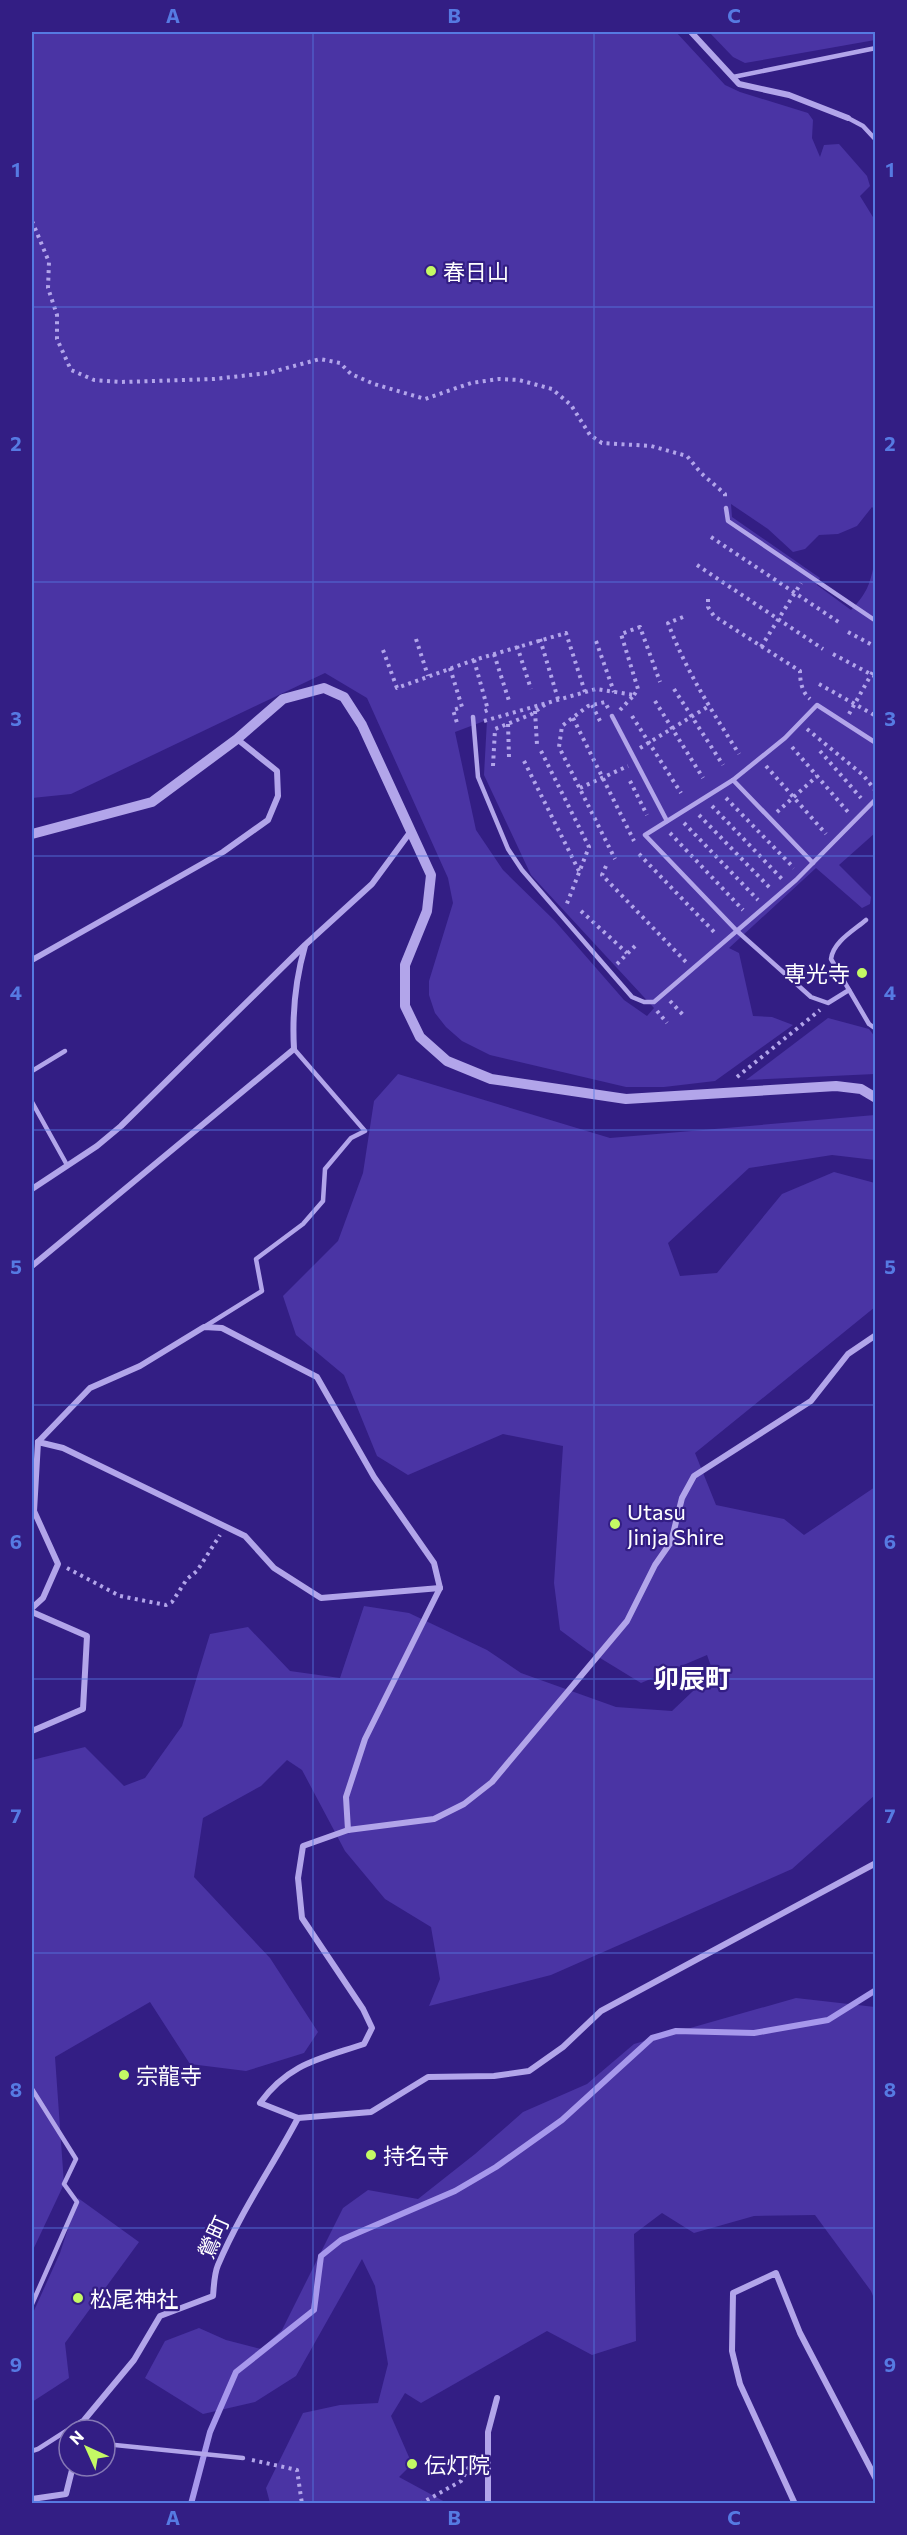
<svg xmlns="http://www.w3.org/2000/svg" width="907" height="2535" viewBox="0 0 907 2535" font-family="Commissioner,'Noto Sans JP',sans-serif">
<rect width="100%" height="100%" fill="#331e84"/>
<g fill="#4a34a4" fill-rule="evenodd">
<path d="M 32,32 L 676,32 L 725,85 L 740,92 L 808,113 L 813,120 L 812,138 L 820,157 L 824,145 L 839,144 L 867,176 L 870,186 L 860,196 L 876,222 L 876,287 L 873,297 L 875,296 L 875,510 L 872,507 L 857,526 L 838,534 L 819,535 L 805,549 L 793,552 L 768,529 L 731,504 L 732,517 L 820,578 L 817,585 L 851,610 C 868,592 870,584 875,560 L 875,833 L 839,865 L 871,897 L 870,904 L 862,908 L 816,868 L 729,948 L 739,953 L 753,1016 L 772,1017 L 793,1025 L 715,1081 L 664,1087 L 626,1087 L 490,1055 L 462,1041 L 446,1027 L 435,1013 L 429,995 L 429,981 L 453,903 L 448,878 L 367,698 L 325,673 L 71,794 L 32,798 ZM 487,720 L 484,775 L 531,875 L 654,1008 L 647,1016 L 624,1000 L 555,921 L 503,870 L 476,830 L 455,732 Z"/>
<polygon points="709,32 875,32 875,40 745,63 733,57"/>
<polygon points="828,1018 869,1029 875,1037 875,1074 746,1080"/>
<polygon points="398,1074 610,1138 875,1115 875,1160 832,1155 749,1168 668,1243 680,1276 717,1273 782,1194 834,1172 875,1183 875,1307 695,1453 716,1505 784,1519 804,1535 875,1487 875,1795 792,1869 551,1975 429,2006 440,1979 431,1927 385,1899 345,1851 302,1770 287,1760 261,1786 203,1818 194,1877 270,1958 318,2032 304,2053 246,2071 190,2064 150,2002 55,2057 64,2184 32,2252 32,1760 85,1747 124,1786 145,1778 182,1726 210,1634 248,1627 290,1671 340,1678 364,1606 409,1613 487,1650 521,1673 616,1707 672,1711 713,1672 707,1655 641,1683 587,1650 560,1630 554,1583 563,1446 503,1434 408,1475 377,1456 344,1375 296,1335 283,1296 338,1241 363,1173 374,1101"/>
<polygon points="796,1998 875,2007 875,2301 871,2291 815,2215 754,2216 694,2233 662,2213 634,2234 636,2341 592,2355 547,2331 421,2403 405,2393 391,2416 412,2464 399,2477 447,2503 270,2503 266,2488 303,2413 340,2405 378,2403 388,2364 375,2286 362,2259 296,2376 255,2402 203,2414 145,2378 165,2341 199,2328 226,2340 261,2349 282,2330 343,2208 368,2190 418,2199 475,2154 523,2112 587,2084 634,2044"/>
<polygon points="78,2198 139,2242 65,2343 69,2378 32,2402 32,2315 60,2253"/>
</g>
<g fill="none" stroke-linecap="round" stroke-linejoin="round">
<polyline stroke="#a798ec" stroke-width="6" points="191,2504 210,2432 236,2372 314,2310 321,2256 341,2240 455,2191 496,2167 562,2120 652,2038 676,2031 754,2033 828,2020 876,1990"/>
<g stroke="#b2a5ea" stroke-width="4" stroke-dasharray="3 4.5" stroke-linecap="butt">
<polyline points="32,221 49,262 48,288 57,315 57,339 71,370 94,380 121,382 214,379 268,373 320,359 340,363 351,374 374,384 425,399 471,383 499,379 519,380 552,389 571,405 590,435 602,443 651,446 687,456 701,473 725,494 725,498"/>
<polyline points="711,537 840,623"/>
<polyline points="697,565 823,649"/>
<path d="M 708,599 L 708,607 L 714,616 L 800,671 C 800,682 802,692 810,699"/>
<path d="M 683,617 L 668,623 C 686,671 712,711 739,754"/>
<polyline points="848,632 876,647"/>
<polyline points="416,639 428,676"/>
<polyline points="540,639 558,699"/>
<polyline points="596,641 614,692"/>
<polyline points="517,646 531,689"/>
<polyline points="761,647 801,583"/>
<polyline points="383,650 397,688 474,660 566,633 585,692"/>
<polyline points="494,654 510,704"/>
<polyline points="833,654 876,677"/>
<polyline points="474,660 488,710 481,713"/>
<polyline points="450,668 462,707 453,710 458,726"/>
<polyline points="819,684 876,716"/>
<polyline points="674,689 723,765"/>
<polyline points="634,695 638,689 621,634 640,627 660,682"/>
<polyline points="655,701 703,778"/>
<polyline points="592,705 600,721"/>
<polyline points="608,708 605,702 588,706 562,726 559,747 615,859"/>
<polyline points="535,711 537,745"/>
<polyline points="849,714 876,666"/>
<polyline points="632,716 681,793"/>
<polyline points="573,718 634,841"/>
<polyline points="484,721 596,689 634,695 620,710"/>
<polyline points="508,724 509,757"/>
<polyline points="807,729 863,775 875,790"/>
<polyline points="792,747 848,812"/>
<polyline points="640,748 709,706"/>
<polyline points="541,751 589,847 566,906"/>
<polyline points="820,751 861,798"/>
<polyline points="524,761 580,873"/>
<polyline points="493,766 495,729 532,714 547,703"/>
<polyline points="766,766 826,834"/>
<polyline points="630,781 647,815"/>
<polyline points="580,788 628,766"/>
<polyline points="726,798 794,868"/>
<polyline points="712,806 782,879"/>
<polyline points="777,812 817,776"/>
<polyline points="699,815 771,889"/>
<polyline points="684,823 758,900"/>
<polyline points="670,833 743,910"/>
<polyline points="639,854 717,935"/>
<polyline points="606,866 602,875 686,962"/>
<polyline points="581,911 627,953"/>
<polyline points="617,964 636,945"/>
<polyline points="670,1001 685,1017"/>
<polyline points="657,1011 667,1023"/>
<polyline points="737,1077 820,1010"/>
<polyline points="67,1568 120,1596 166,1605 172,1602 187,1579 197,1571 220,1535"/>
<polyline points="252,2460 297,2470 302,2504"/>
<polyline points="420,2504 461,2481 476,2454"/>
</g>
<g stroke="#b2a5ea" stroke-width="4.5">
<polyline points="733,77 876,48"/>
<polyline points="848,118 863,126 876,140"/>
<polyline points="726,508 728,521 876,621"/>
<polyline points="612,716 667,821"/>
<polyline points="473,717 478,777 508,849 522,870 632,997 644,1002 654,1002 796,880 876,799"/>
<polyline points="733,780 785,738 817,705 876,743"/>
<polyline points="813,863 733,780 645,835 737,931 811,997 828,1003 849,990"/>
<path d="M 866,920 C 853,931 833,942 831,959 L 869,1024 L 876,1029"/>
<polyline points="32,1071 65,1051"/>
<polyline points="32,1102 67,1165"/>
<polyline points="204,1327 262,1291 256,1259 303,1224 323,1201 325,1169 351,1138 365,1131 294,1049"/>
<polyline points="32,2089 76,2159 64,2184 77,2202 32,2304"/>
<polyline points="105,2444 243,2458"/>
<polyline points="32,2451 38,2449 85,2419"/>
</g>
<g stroke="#b2a5ea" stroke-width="6">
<polyline points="691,32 739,84 789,95 848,118"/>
<polyline points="32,960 223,852 268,820 278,796 277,771 237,739"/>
<polyline points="32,1189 97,1146 121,1126 305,945 372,884 411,831"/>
<path d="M 32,1266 L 294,1049 C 292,1014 295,981 305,946"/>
<path d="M 876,1335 L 848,1354 L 811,1401 L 694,1476 L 682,1498 L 671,1542 L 655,1565 L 627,1621 L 492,1782 L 464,1804 L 434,1819 L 348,1830 L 303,1846 L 298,1878 L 302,1918 L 363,2009 L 372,2028 L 364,2044 C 320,2059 289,2063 260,2103 L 298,2118 L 371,2112 L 428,2077 L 494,2076 L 529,2071 L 563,2047 L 601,2011 L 876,1863"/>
<polyline points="38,1442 90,1388 140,1366 204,1327 222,1328 317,1377 374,1477 434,1563 440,1588 365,1739 346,1797 348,1830"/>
<polyline points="38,1442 63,1448 245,1536 274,1568 321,1598 440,1588"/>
<polyline points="32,1608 43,1598 58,1564 34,1511 38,1442"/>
<polyline points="32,1612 87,1636 83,1709 32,1731"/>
<path d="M 82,2430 L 85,2419 L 134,2360 L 160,2316 L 213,2296 C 214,2286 214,2274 218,2265 C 240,2213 272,2167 298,2118"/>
<polyline points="32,2499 66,2494 73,2466"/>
<polyline points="488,2504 488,2432 497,2398"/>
<polyline points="795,2504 740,2384 732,2351 733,2293 776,2273 800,2333 876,2479"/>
</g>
<polyline stroke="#b2a5ea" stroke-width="10" points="32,834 152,802 237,739 283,699 324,688 344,697 362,725 431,875 427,911 405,965 405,1006 420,1037 447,1061 491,1079 626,1099 836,1086 861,1089 876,1098"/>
</g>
<path fill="none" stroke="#567ae2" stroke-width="1.5" stroke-opacity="0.55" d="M 313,32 L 313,2504M 594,32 L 594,2504M 32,307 L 876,307M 32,582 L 876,582M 32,856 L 876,856M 32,1130 L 876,1130M 32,1405 L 876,1405M 32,1679 L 876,1679M 32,1953 L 876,1953M 32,2228 L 876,2228"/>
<g fill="#c4f964" stroke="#331e84" stroke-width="2">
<circle cx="431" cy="271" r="6"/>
<circle cx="862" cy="973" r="6"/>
<circle cx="615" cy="1524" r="6"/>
<circle cx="124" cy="2075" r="6"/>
<circle cx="371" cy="2155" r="6"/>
<circle cx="78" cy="2298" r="6"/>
<circle cx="412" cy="2464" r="6"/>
</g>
<g text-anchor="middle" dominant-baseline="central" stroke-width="4.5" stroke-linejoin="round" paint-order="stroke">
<g font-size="22" fill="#fff" stroke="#331e84" text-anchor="start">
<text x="443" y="271">春日山</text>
<text x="850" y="973" text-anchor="end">専光寺</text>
<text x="627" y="1511">Utasu<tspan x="627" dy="25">Jinja Shire</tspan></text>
<text x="136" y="2075">宗龍寺</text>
<text x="383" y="2155">持名寺</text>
<text x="90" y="2298">松尾神社</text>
<text x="424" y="2464">伝灯院</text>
</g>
<g font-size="22" fill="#fff" stroke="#331e84">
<text transform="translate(213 2237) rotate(-66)">鶯町</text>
</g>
<g font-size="26" font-weight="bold" fill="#fff" stroke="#331e84">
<text x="692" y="1677">卯辰町</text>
</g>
</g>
<rect width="907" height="2535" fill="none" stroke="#331e84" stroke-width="66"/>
<g transform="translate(87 2448) rotate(315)"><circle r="28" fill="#331e84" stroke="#8578b5" stroke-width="1.5"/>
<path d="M0-4.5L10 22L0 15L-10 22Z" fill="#c4f964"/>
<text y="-9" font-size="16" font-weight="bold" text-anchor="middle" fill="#ffffff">N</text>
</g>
<rect x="33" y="33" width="841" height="2469" fill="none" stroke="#567ae2" stroke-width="2"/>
<g font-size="20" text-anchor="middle" font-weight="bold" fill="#567ae2">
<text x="173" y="23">A</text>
<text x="454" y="23">B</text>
<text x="734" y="23">C</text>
<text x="16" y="177">1</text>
<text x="890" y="177">1</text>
<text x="16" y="451">2</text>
<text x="890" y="451">2</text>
<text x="16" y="726">3</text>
<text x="890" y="726">3</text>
<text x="16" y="1000">4</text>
<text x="890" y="1000">4</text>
<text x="16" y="1274">5</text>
<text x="890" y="1274">5</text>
<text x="16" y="1549">6</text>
<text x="890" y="1549">6</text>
<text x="16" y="1823">7</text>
<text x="890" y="1823">7</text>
<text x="16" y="2097">8</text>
<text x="890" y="2097">8</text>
<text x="16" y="2372">9</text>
<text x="890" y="2372">9</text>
<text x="173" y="2525">A</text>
<text x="454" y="2525">B</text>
<text x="734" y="2525">C</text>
</g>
</svg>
